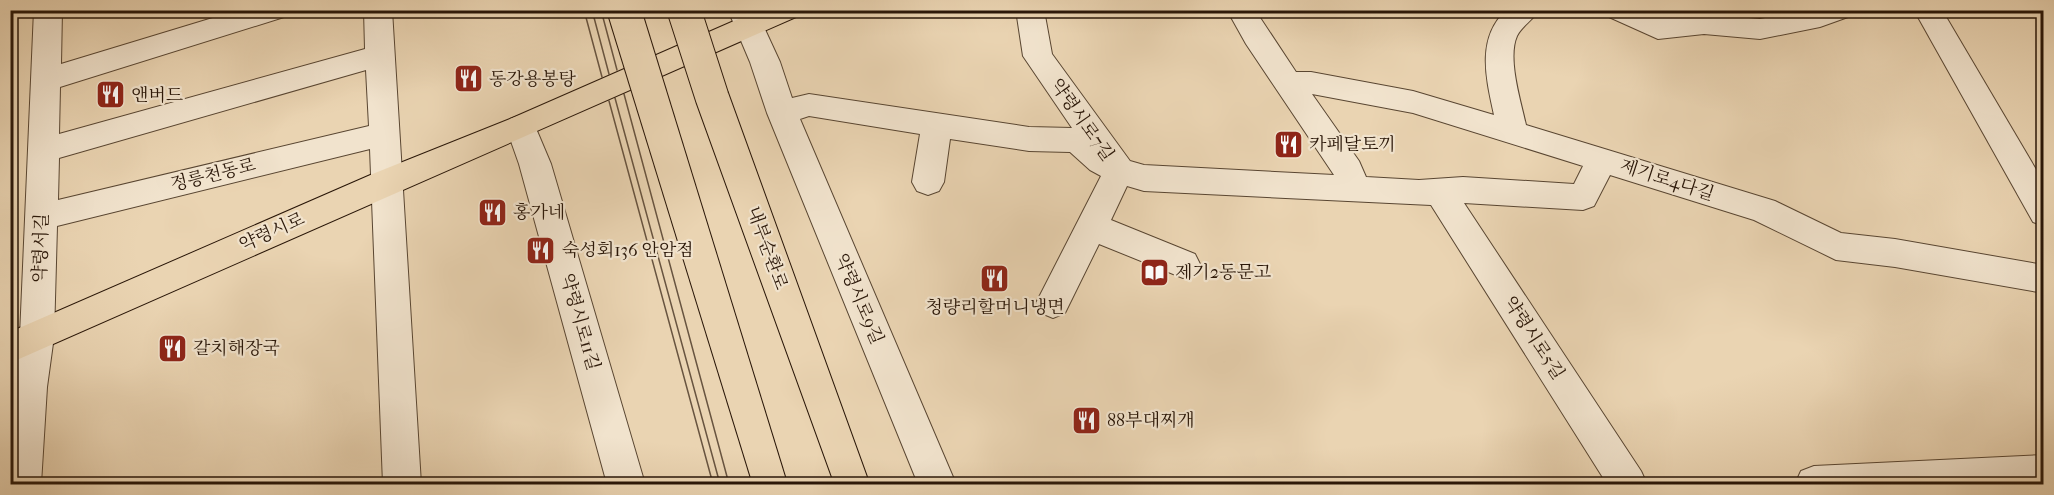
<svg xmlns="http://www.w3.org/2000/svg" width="2054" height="495" viewBox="0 0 2054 495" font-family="'IM FELL French Canon','Noto Serif KR',serif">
<rect width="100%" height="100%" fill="#ead4b2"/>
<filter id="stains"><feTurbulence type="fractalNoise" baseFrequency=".00333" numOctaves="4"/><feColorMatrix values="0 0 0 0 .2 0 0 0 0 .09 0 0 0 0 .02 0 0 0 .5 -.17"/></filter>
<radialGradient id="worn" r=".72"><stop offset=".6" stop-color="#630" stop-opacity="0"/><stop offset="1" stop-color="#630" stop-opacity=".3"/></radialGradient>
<polygon fill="#ead4b2" points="579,11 700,11 869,484 706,484"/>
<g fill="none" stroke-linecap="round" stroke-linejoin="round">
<g stroke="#685440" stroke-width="1.5">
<polyline points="584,10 602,77"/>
<polyline points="592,10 609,74"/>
<polyline points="601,10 617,70"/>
<polyline points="624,94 729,484"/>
<polyline points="615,98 720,484"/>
<polyline points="609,101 713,484"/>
</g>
<defs>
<g id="minor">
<path d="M 34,10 L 62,10 L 61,64 L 239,10 L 288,10 L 284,17 L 60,87 L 59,134 L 365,49 L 364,10 L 392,10 L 421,484 L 383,484 L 370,149 L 57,226 L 54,336 L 47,387 L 41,484 L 10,484 L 10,394 L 20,336 ZM 366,70 L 369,126 L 58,200 L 59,158 Z"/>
<path d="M 728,10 L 756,10 L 780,62 L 792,98 L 809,94 L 1029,127 L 1072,128 L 1023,56 L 1016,10 L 1044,10 L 1052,54 L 1130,161 L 1144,165 L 1334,175 L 1246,44 L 1227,10 L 1255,10 L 1296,72 L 1311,72 L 1413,91 L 1494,115 C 1486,78 1476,39 1506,10 L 1539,10 C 1533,20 1522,26 1517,36 C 1507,58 1521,102 1526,125 L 1775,201 L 1841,233 L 1895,239 L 2044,265 L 2044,293 L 1895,267 L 1836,260 L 1754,220 L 1610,175 L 1594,206 L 1583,210 L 1464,203 L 1641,471 L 1647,484 L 1607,484 L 1431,205 L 1144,191 L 1127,186 L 1111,220 L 1195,254 L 1200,264 L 1195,274 L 1183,278 L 1099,244 L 1065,313 L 1053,318 L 1041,313 L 1036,303 L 1101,176 L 1090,170 L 1070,152 L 1029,151 L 950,139 L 944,182 L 939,191 L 928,195 L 917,191 L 912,182 L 920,134 L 809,116 L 800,119 L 956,484 L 918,484 L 767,113 L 750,62 ZM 1312,94 L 1413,113 L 1583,166 L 1574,184 L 1463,177 L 1419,180 L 1366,177 L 1359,161 Z"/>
<polygon points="1605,10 1645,10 1661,18 1704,14 1760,19 1806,10 1852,10 1848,17 1820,27 1760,39 1704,34 1658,39 1609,17"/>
<polygon points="1914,10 1942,10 2044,183 2044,226 2033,222"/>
<polygon points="521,115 532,119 551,164 645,484 607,484 519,164 506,127 510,119"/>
<polygon points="2044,455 2044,484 1795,484 1801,471 1814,466"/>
</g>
<polygon id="major" points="759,10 800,10 796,17 10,363 10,332 375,173 510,119"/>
</defs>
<use href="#minor" stroke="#594632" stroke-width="2"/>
<use href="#major" stroke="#291608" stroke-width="2"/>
<use href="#minor" fill="#f1e3cd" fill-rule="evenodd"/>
<use href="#major" fill="#ead4b2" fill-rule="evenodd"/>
<defs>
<g id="highway-bridge">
<polyline points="624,10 770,484"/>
<polyline points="684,10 712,97 852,484"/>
</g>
</defs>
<use href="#highway-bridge" stroke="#291608" stroke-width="35" stroke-linecap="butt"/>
<use href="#highway-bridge" stroke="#ead4b2" stroke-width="33"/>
</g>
<defs>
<symbol id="restaurant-square" viewBox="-11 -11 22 22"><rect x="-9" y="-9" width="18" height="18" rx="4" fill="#8f2418" stroke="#f1e3cd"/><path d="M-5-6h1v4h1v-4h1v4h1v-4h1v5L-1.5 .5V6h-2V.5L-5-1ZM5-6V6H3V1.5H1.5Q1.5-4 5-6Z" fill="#fff"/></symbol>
<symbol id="library-square" viewBox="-11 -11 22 22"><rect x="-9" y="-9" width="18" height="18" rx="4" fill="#8f2418" stroke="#f1e3cd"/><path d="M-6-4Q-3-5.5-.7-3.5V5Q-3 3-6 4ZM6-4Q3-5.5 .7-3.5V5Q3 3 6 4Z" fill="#fff"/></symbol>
</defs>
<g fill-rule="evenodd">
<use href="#restaurant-square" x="452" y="62" width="33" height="33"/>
<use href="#restaurant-square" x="94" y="78" width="33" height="33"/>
<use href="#restaurant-square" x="1272" y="128" width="33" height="33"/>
<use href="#restaurant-square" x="476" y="196" width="33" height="33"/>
<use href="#restaurant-square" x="524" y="234" width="33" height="33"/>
<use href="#library-square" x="1138" y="256" width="33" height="33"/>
<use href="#restaurant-square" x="978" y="262" width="33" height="33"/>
<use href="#restaurant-square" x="156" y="332" width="33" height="33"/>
<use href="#restaurant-square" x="1070" y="404" width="33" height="33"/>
</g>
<g text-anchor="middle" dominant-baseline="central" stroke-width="4.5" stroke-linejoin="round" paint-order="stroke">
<g font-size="18" fill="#291608" stroke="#f1e3cd" text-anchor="start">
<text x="489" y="79">동강용봉탕</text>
<text x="131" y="95">앤버드</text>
<text x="1309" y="144">카페달토끼</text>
<text x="513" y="212">홍가네</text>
<text x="562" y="250">숙성회136 안암점</text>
<text x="1175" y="272">제기2동문고</text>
<text x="995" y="307" text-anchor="middle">청량리할머니냉면</text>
<text x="193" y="348">갈치해장국</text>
<text x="1107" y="420">88부대찌개</text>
</g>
<g font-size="18" fill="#291608" stroke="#f1e3cd">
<text transform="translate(1082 120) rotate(55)">약령시로7길</text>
<text transform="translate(213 175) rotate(-14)">정릉천동로</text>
<text transform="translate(1667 180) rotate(18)">제기로4다길</text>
<text transform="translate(272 232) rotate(-24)">약령시로</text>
<text transform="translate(41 248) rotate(-88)">약령서길</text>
<text transform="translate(767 248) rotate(70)">내부순환로</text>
<text transform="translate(859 299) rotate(67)">약령시로9길</text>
<text transform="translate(580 322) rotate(74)">약령시로11길</text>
<text transform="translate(1534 338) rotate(57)">약령시로5길</text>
</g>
</g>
<rect width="2054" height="495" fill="none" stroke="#ead4b2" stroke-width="36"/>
<rect x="12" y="12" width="2030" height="471" fill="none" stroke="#291608" stroke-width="3"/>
<rect x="18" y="18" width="2018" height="459" fill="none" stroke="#291608" stroke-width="1.5"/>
<rect width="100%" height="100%" filter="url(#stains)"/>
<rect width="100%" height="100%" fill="url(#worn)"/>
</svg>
